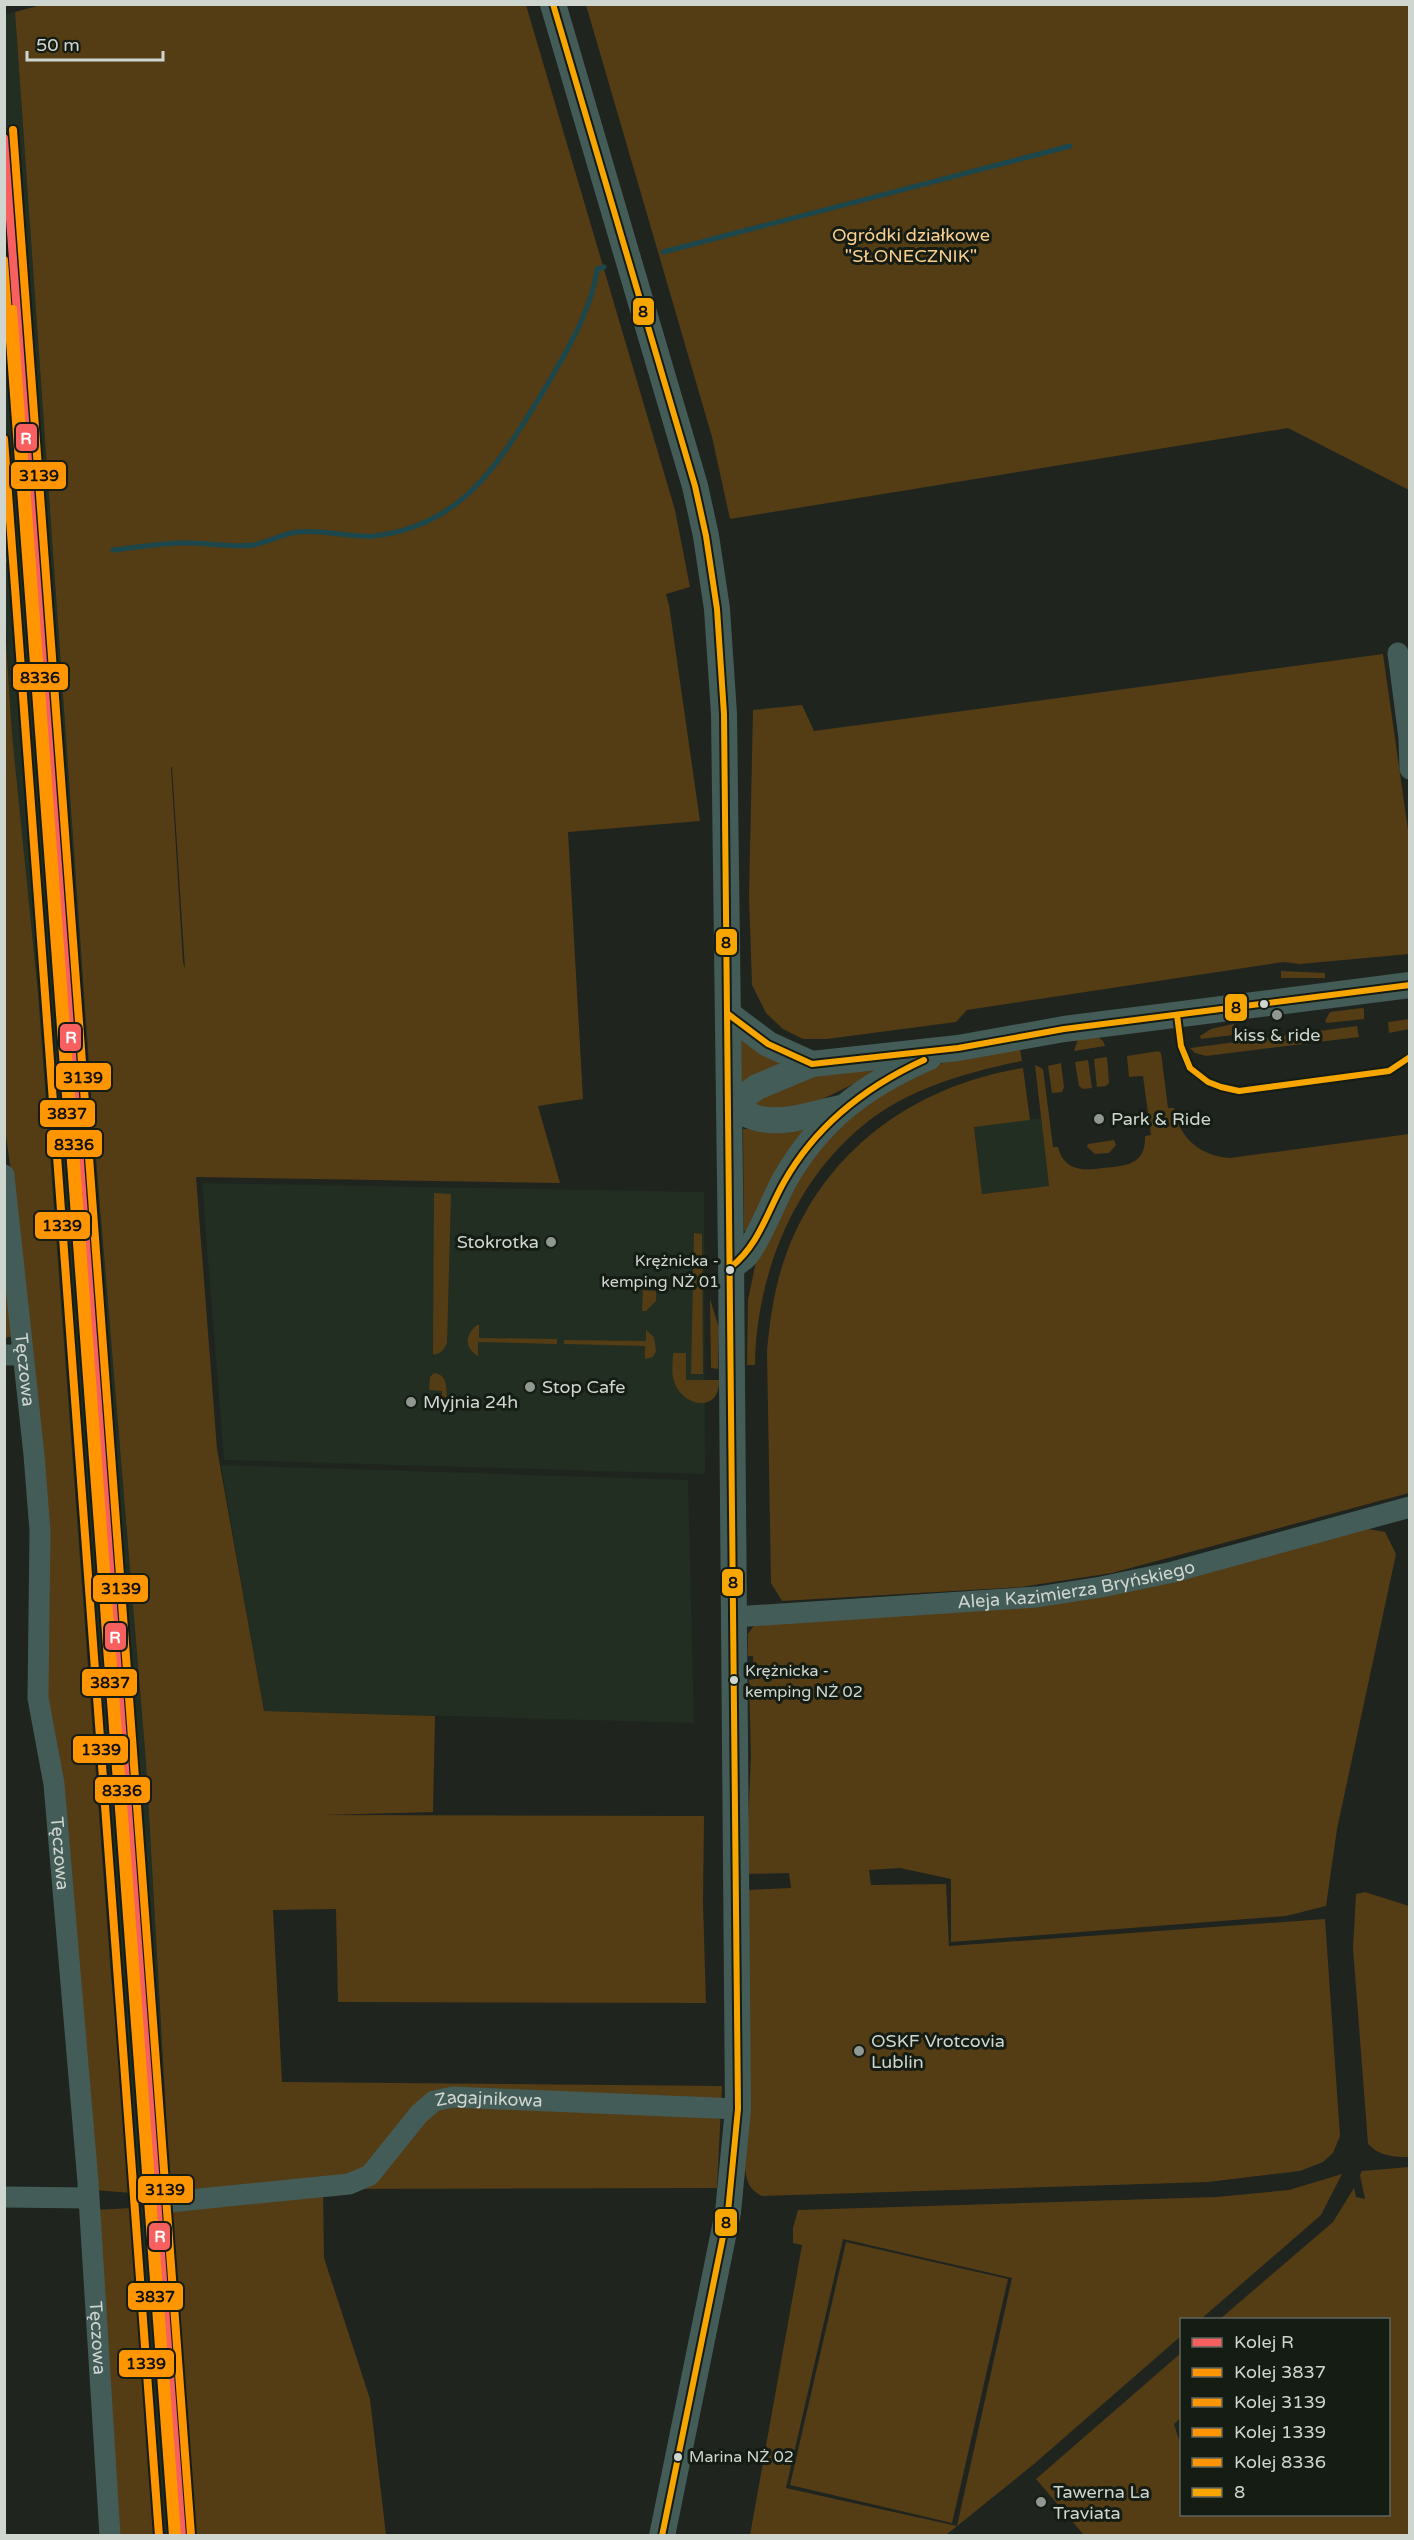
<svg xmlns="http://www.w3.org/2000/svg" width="1414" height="2540" viewBox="0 0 1414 2540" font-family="'Varela Round',sans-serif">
<rect width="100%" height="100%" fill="#1f241f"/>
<g fill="#222e21">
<polygon points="15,12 93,1122 146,1762 170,2190 132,2193 111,1976 38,993 12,734 5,610 4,14"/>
<polygon points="1041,1118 1049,1186 982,1194 974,1126"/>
<polygon points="202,1183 704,1192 705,1474 224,1460"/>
<polygon points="221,1465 688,1480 694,1723 264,1711"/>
<polygon points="165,2207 193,2535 158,2535 156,2514 132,2208"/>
</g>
<g fill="#543c15" fill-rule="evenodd">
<path d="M 45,4 L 526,5 L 675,510 L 690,587 L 666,594 L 669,605 L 700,821 L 568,832 L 583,1099 L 538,1106 L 560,1183 L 196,1177 L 217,1449 L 264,1711 L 435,1716 L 433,1812 L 322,1815 L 704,1816 L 703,1903 L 706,2003 L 338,2002 L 336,1909 L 273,1910 L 282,2082 L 722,2086 L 717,2188 L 323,2189 L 324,2258 L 370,2399 L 386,2535 L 193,2535 L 165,2207 L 171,2202 L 146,1762 L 93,1122 L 15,12 ZM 171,767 L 172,767 L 185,969 L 183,962 Z"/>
<polygon points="586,5 1409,5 1409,490 1288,428 730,519 712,437"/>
<polygon points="4,610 12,734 38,993 111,1976 132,2193 94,2190 44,1696 23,1260 6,1136 5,1109"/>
<polygon points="1383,654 1409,837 1409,954 1300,964 1283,962 967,1010 956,1022 827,1039 803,1039 783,1029 766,1013 752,985 749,897 753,710 802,705 814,731"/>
<polygon points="1281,971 1325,973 1325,978 1281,978"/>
<polygon points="1362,1008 1364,1009 1364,1019 1327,1023 1325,1021 1330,1012"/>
<polygon points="1409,1019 1409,1029 1389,1033 1388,1022"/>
<polygon points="1233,1024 1241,1030 1241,1034 1201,1039 1200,1036 1211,1029"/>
<polygon points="1357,1026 1359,1037 1206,1056 1195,1053 1190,1048"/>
<polygon points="1094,1034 1103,1041 1105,1046 1074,1051 1078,1039"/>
<polygon points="745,1036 792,1064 740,1086 737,1040"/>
<path d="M 1020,1049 L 1022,1061 C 968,1072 910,1088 866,1123 C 794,1180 756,1275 755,1365 L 747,1365 L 748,1300 L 755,1266 L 761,1249 L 803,1167 L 844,1122 L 878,1096 L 937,1065 L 958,1058 Z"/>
<path d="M 1158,1051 L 1161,1053 L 1168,1108 L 1174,1108 C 1179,1138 1200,1156 1230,1158 L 1409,1134 L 1409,1493 L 1112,1573 L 1021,1587 L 782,1601 L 771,1583 L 767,1351 C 770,1318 775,1283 787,1252 C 827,1148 915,1086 1023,1068 L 1030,1120 L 974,1127 L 982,1194 L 1049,1186 L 1035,1065 L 1043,1069 L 1053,1147 L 1058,1147 C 1064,1171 1083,1171 1103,1168 C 1126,1166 1146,1165 1145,1136 L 1151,1135 L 1143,1076 L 1129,1077 L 1127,1056 Z"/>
<polygon points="1107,1057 1109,1083 1106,1086 1097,1087 1094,1059"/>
<polygon points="1088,1060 1092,1088 1083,1089 1079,1086 1075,1062"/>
<polygon points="1061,1063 1064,1087 1062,1092 1052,1093 1048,1066"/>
<path d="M 880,1065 L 880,1074 C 836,1086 805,1121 756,1106 L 754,1099 L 782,1082 Z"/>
<path d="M 821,1116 C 792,1153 766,1189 747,1232 L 744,1231 L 743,1129 L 763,1129 Z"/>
<polygon points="1114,1140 1116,1145 1109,1153 1095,1154 1087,1147 1088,1144"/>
<path d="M 434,1193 L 451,1194 L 447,1343 C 444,1350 440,1355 433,1354 Z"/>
<polygon points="4,1226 13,1336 5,1338 4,1338"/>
<polygon points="694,1233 702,1234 703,1374 691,1374"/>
<polygon points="643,1290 656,1291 656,1301 646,1311 642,1311"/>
<polygon points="710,1299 719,1328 718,1369 711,1368"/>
<path d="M 477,1325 L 479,1325 L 479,1338 L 557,1339 L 557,1344 L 478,1342 L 478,1356 C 464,1347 465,1335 477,1325 Z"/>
<polygon points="646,1330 654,1337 656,1351 653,1357 645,1359 645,1346 564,1344 564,1340 646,1341"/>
<path d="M 673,1353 L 686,1353 L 686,1380 L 719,1380 C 720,1415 681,1406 674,1381 C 671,1373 673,1362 673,1353 Z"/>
<path d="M 434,1373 C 448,1375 446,1387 447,1398 L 442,1398 L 442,1391 L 429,1390 L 430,1377 Z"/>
<path d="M 1368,1529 L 1385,1532 L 1396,1554 L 1337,1829 L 1326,1906 L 1286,1916 L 951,1942 L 951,1879 L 900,1868 L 869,1870 L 871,1885 L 946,1884 L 949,1946 L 1325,1919 L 1340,2136 L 1333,2153 L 1323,2162 L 1300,2171 L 1208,2182 L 762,2196 C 749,2189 747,2183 745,2168 L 746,1890 L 791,1888 L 789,1873 L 746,1874 L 751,1755 L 749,1680 L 754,1679 L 753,1656 L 748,1656 L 748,1634 L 755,1624 L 1038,1603 Z"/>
<path d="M 1365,1892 L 1409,1906 L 1409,2157 C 1392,2157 1380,2156 1368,2144 L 1353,1948 L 1356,1894 Z"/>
<polygon points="1409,2167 1409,2535 1084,2535 1036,2479 1181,2353 1181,2418 1174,2424 1181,2446 1182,2514 1388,2514 1388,2320 1220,2319 1333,2222 1354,2188 1356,2197 1365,2199 1360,2175 1362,2171"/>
<path d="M 1342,2174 L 1321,2215 L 1201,2319 L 1182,2320 L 1181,2336 L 1034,2464 L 946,2535 L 750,2535 L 802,2245 L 793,2243 L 793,2228 L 798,2210 L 1216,2197 L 1289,2190 ZM 843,2239 L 1012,2278 L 957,2526 L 786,2488 Z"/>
<polygon points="132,2208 158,2535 116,2535 94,2210"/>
<polygon points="846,2242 1008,2279 952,2523 790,2485"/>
</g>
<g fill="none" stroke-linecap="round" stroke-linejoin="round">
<g stroke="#1c474d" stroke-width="5">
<polyline points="663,252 1070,146"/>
<path d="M 113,550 C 138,547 165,542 190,543 C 210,543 234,548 253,545 C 268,542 282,534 297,532 C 322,529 349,538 374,536 C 460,526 496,468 538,400 C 560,363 592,312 597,269 L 604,267"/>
<polyline points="4,560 11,560"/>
</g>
<g stroke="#445c57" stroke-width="21">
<polyline points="1398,653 1409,738 1410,769"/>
<path id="s1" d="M 4,1175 L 34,1455 L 40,1531 L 38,1698 L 54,1784 L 88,2182 L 110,2536"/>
<polyline points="4,1355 23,1355"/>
<path id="s2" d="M 734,1617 L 1037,1597 L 1101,1587 L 1173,1572 L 1410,1507"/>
<polyline points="4,2197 88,2198"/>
<path id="s3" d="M 169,2202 L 349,2184 L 370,2175 L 419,2114 L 434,2101 L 453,2097 L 738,2109"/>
</g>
<g stroke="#445c57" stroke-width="26">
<polyline points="553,4 695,486 706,536 717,609 724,714 731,1259 738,2109 728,2212 662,2536"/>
<polyline points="728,1014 768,1044 812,1064"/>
<polyline points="729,1107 757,1087 812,1064 958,1048 1064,1029 1410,985"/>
<path d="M 729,1107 C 739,1111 750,1117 761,1119 C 787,1124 816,1113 841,1108"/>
<path d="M 731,1267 C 736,1263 742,1259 746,1255 C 758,1241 774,1200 784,1181 C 819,1119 865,1085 929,1057"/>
</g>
<defs>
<g id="bus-1">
<polyline points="553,4 695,486 706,536 717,609 724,714 738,2109 728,2212 662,2536"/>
<polyline points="728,1014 768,1044 812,1064 958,1048 1064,1029 1410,985"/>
<polyline points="1177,1015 1181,1046 1190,1068 1208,1082 1221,1087 1239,1091 1389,1071 1410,1057"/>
<path d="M 731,1267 C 759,1245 767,1212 784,1182 C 816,1125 865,1087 924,1060"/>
</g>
</defs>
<use href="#bus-1" stroke="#141c14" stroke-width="10"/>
<use href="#bus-1" stroke="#f7a600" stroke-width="6"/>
<defs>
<polyline id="rail-1" points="4,138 182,2536"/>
<polyline id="rail-2" points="4,260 173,2536"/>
<polyline id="rail-3" points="13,130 191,2535"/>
<polyline id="rail-4" points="4,439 159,2536"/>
<polyline id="rail-5" points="13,309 177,2535"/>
</defs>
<use href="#rail-1" stroke="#141c14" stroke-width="12"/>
<use href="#rail-2" stroke="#141c14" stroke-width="12"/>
<use href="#rail-3" stroke="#141c14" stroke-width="12"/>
<use href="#rail-4" stroke="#141c14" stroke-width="12"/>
<use href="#rail-5" stroke="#141c14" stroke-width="12"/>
<use href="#rail-1" stroke="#f86060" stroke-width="8"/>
<use href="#rail-2" stroke="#ff9500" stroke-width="8"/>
<use href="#rail-3" stroke="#ff9500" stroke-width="8"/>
<use href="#rail-4" stroke="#ff9500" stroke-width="8"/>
<use href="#rail-5" stroke="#ff9500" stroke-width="8"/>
</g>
<g fill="#cfd5cf" stroke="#141c14" stroke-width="2">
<circle cx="1264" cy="1004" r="5"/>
<circle cx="730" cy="1270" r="5"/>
<circle cx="734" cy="1680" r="5"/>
<circle cx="678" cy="2457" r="5"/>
</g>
<g fill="#919791" stroke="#141c14" stroke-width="2">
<circle cx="1277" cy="1015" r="6"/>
<circle cx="1099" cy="1119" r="6"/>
<circle cx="551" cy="1242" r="6"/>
<circle cx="530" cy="1387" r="6"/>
<circle cx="411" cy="1402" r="6"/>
<circle cx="859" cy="2051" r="6"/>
<circle cx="1041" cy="2502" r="6"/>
</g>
<g text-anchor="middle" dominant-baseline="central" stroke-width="6" stroke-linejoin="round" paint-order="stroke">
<g font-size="16" fill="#cfd5cf" stroke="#141c14" text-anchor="start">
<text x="719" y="1261" text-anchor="end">Krężnicka -<tspan x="719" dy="21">kemping NŻ 01</tspan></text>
<text x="745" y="1671">Krężnicka -<tspan x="745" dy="21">kemping NŻ 02</tspan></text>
<text x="689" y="2457">Marina NŻ 02</text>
</g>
<g font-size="18" fill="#fccf8f" stroke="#141c14">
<text x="911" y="235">Ogródki działkowe<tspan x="911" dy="21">"SŁONECZNIK"</tspan></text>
</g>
<g font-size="18" fill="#cfd5cf" stroke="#141c14" text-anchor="start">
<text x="1277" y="1035" text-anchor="middle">kiss &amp; ride</text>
<text x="1111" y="1119">Park &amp; Ride</text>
<text x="539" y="1242" text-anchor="end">Stokrotka</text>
<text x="542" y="1387">Stop Cafe</text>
<text x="423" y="1402">Myjnia 24h</text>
<text x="871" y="2041">OSKF Vrotcovia<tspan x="871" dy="21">Lublin</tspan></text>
<text x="1053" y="2492">Tawerna La<tspan x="1053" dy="21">Traviata</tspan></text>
</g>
<g font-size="18" fill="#cfd5cf" stroke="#141c14">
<text stroke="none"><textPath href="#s1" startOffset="196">Tęczowa</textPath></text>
<text stroke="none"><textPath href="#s2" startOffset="344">Aleja Kazimierza Bryńskiego</textPath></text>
<text stroke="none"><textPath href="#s1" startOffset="682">Tęczowa</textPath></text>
<text stroke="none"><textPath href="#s3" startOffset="357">Zagajnikowa</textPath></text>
<text stroke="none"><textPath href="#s1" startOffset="1168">Tęczowa</textPath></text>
</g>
</g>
<g stroke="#141c14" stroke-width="2">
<rect x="632" y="297" width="23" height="29" rx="6" fill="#f7a600"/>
<rect x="15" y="423" width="23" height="29" rx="6" fill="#f86060"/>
<rect x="10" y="461" width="57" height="29" rx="6" fill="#ff9500"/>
<rect x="12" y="663" width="57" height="28" rx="6" fill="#ff9500"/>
<rect x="715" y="928" width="23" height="28" rx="6" fill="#f7a600"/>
<rect x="1224" y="993" width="24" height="29" rx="6" fill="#f7a600"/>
<rect x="59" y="1023" width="23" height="29" rx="6" fill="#f86060"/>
<rect x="55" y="1062" width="57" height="29" rx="6" fill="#ff9500"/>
<rect x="39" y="1099" width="57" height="29" rx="6" fill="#ff9500"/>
<rect x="46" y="1129" width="57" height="29" rx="6" fill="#ff9500"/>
<rect x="34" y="1211" width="57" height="29" rx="6" fill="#ff9500"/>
<rect x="721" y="1568" width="23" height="29" rx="6" fill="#f7a600"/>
<rect x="92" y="1574" width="57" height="29" rx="6" fill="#ff9500"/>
<rect x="104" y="1622" width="23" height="29" rx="6" fill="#f86060"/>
<rect x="81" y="1668" width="57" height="29" rx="6" fill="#ff9500"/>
<rect x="72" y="1735" width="57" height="29" rx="6" fill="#ff9500"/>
<rect x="94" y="1776" width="57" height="28" rx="6" fill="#ff9500"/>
<rect x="137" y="2175" width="57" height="29" rx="6" fill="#ff9500"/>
<rect x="714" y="2208" width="24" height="29" rx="6" fill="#f7a600"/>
<rect x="148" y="2222" width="23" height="29" rx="6" fill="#f86060"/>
<rect x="127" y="2282" width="57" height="29" rx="6" fill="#ff9500"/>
<rect x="118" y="2349" width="57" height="29" rx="6" fill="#ff9500"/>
</g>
<g font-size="16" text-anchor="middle" font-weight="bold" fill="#fff">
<text x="26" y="444">R</text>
<text x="71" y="1043">R</text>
<text x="115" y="1643">R</text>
<text x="160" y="2242">R</text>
</g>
<g font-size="16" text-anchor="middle" font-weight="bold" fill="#111">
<text x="643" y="317">8</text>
<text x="39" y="481">3139</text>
<text x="40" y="683">8336</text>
<text x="726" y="948">8</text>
<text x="1236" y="1013">8</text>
<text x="83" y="1083">3139</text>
<text x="67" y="1119">3837</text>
<text x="74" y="1150">8336</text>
<text x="62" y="1231">1339</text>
<text x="733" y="1588">8</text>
<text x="121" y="1594">3139</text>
<text x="110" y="1688">3837</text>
<text x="101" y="1755">1339</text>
<text x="122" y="1796">8336</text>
<text x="165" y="2195">3139</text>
<text x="726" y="2228">8</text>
<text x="155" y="2302">3837</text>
<text x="146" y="2369">1339</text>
</g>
<rect width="1414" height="2540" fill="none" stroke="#cfd5cf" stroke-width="12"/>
<rect x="1180" y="2318" width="210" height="198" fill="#141c14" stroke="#5f665f" stroke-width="1.5"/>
<rect x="1192" y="2338" width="30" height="9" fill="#f86060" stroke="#5f665f" stroke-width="1.5"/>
<text x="1234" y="2348" font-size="18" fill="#cfd5cf">Kolej R</text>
<rect x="1192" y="2368" width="30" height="9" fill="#ff9500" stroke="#5f665f" stroke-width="1.5"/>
<text x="1234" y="2378" font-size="18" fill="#cfd5cf">Kolej 3837</text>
<rect x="1192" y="2398" width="30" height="9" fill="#ff9500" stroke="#5f665f" stroke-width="1.5"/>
<text x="1234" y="2408" font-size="18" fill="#cfd5cf">Kolej 3139</text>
<rect x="1192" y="2428" width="30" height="9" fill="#ff9500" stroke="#5f665f" stroke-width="1.5"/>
<text x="1234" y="2438" font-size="18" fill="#cfd5cf">Kolej 1339</text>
<rect x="1192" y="2458" width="30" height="9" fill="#ff9500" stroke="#5f665f" stroke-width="1.5"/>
<text x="1234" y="2468" font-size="18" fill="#cfd5cf">Kolej 8336</text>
<rect x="1192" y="2488" width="30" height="9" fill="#f7a600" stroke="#5f665f" stroke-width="1.5"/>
<text x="1234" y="2498" font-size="18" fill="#cfd5cf">8</text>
<path d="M27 51v9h136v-9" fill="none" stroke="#cfd5cf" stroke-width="3"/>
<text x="36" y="51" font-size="18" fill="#cfd5cf" stroke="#141c14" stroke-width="4.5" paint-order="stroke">50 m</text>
</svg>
